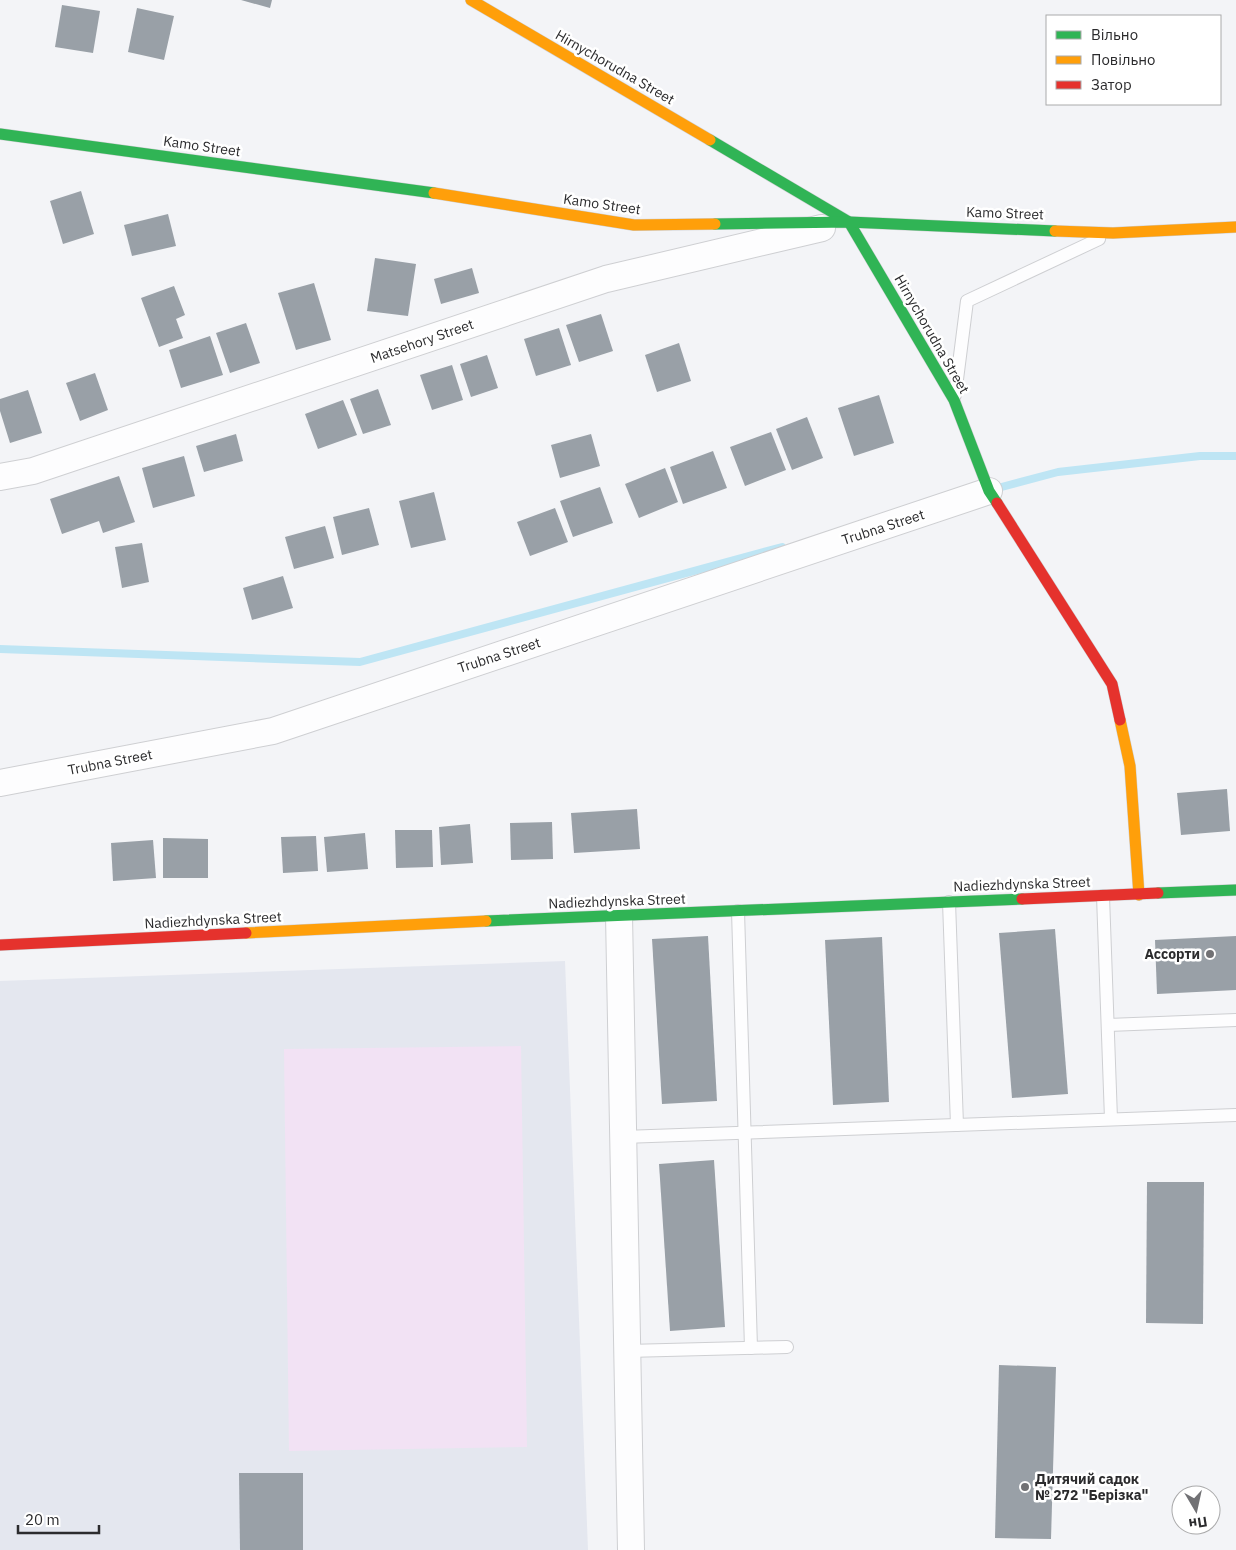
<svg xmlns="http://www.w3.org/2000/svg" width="1236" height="1550" viewBox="0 0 1236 1550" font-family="'IBM Plex Sans',sans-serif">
<rect width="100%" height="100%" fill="#f3f4f7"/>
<polygon fill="#e4e7ef" points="565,961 588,1550 0,1550 0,981"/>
<polygon fill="#f2e2f4" points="521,1046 527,1447 289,1451 284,1049"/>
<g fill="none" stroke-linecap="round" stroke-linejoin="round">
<g stroke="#bee5f4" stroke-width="8">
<polyline points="994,489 1058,472 1200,456 1236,456"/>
<polyline points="0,649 360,662 782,547"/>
</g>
</g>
<g fill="#99a0a7">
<polygon points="241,0 272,0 270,8"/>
<polygon points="62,5 100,11 93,53 55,47"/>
<polygon points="137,8 174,16 164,60 128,52"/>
<polygon points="81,191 94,234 63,244 50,201"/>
<polygon points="168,214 176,246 132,256 124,225"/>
<polygon points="375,258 416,264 408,316 367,311"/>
<polygon points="472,268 479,293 441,304 434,279"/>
<polygon points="314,283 331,340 296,350 278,293"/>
<polygon points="174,286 185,315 176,319 183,338 159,347 141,298"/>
<polygon points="601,314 613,351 579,362 566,325"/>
<polygon points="246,323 260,363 230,373 216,333"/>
<polygon points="559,328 571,365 536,376 524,339"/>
<polygon points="210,336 223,375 181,388 169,350"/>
<polygon points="679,343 691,381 657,392 645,355"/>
<polygon points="487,355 498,388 471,397 460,364"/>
<polygon points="452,365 463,400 432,410 420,375"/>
<polygon points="95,373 108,410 80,421 66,383"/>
<polygon points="378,389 391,425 363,434 350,399"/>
<polygon points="28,390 42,433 10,443 0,411 0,399"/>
<polygon points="879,395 894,443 854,456 838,408"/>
<polygon points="343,400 357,435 318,449 305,414"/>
<polygon points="807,417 823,458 792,470 776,429"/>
<polygon points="771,432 786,470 745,486 730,447"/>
<polygon points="236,434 243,461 204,472 196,446"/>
<polygon points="591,434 600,466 560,478 551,445"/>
<polygon points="713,451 727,488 683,504 670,467"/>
<polygon points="184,456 195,496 153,508 142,468"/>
<polygon points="665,468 678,502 639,518 625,484"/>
<polygon points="119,476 135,522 103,533 99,521 62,534 50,499"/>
<polygon points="600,487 613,523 573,537 560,501"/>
<polygon points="434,492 446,540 411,548 399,501"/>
<polygon points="369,508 379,545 342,555 333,517"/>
<polygon points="555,508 568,542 530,556 517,522"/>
<polygon points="325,526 334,558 294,569 285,537"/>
<polygon points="142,543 149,582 122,588 115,547"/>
<polygon points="283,576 293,608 252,620 243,588"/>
<polygon points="1227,789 1230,831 1181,835 1177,793"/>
<polygon points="637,809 640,849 574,853 571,813"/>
<polygon points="552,822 553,859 511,860 510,823"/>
<polygon points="470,824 473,863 441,865 439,827"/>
<polygon points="395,830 432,830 433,867 396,868"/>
<polygon points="365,833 368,869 327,872 324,837"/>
<polygon points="316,836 318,871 283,873 281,837"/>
<polygon points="163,838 208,839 208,878 163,878"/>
<polygon points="153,840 156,878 113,881 111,843"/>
<polygon points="1055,929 1068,1094 1012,1098 999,933"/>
<polygon points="708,936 717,1101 662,1104 652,939"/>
<polygon points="1236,936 1236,990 1157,994 1155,940"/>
<polygon points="882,937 889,1102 833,1105 825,940"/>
<polygon points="714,1160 725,1327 670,1331 659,1164"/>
<polygon points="1147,1182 1204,1182 1203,1324 1146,1323"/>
<polygon points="999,1365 1056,1367 1051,1539 995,1538"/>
<polygon points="239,1473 303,1473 303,1550 240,1550"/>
</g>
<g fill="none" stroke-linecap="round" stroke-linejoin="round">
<defs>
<g id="lane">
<polyline points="955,395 967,301 1099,239"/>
<polyline points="1103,896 1111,1119"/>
<polyline points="949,902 957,1125"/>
<polyline points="738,911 751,1348"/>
<polyline points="1108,1025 1236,1020"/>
<polyline points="623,1137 1236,1115"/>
<polyline points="627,1351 787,1347"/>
</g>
<g id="street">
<polyline points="0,477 33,471 606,279 822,228"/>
<polyline points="0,783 273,731 989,491"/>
<polyline points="619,915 631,1550"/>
</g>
<g id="fast">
<polyline points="0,134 434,193"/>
<polyline points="710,140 849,222 954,400 989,491 997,503"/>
<polyline points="715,224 849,222 1055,231"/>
<polyline points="1158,893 1236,890"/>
<polyline points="486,921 1022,899"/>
</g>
<g id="slow">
<polyline points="471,0 710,140"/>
<polyline points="434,193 634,225 715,224"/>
<polyline points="1055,231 1113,233 1236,227"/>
<polyline points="1120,720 1130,766 1139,895"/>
<polyline points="246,933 486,921"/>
</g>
<g id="jam">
<polyline points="997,503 1112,684 1120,720"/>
<polyline points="1022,899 1158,893"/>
<polyline points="0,945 246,933"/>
</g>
</defs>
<use href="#lane" stroke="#cecfd2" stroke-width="14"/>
<use href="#street" stroke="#cecfd2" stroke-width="28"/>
<use href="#fast" stroke="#cecfd2" stroke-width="12"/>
<use href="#slow" stroke="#cecfd2" stroke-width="12"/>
<use href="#jam" stroke="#cecfd2" stroke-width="12"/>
<use href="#lane" stroke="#fdfdfe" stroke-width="12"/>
<use href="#street" stroke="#fdfdfe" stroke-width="26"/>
<use href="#fast" stroke="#30b455" stroke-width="11"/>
<use href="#slow" stroke="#ff9f0a" stroke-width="11"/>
<use href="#jam" stroke="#e5322d" stroke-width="11"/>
</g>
<g fill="#717174" stroke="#fff" stroke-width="2">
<circle cx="1210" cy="954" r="5"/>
<circle cx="1025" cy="1487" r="5"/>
</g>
<g text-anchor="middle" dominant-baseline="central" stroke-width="5" stroke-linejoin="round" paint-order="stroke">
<g font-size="14" fill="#2b2b2d" stroke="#fff">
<text transform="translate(615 67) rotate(30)">Hirnychorudna Street</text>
<text transform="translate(202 146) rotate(8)">Kamo Street</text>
<text transform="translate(602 204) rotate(8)">Kamo Street</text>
<text transform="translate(1005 213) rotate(2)">Kamo Street</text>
<text transform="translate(932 334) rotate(60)">Hirnychorudna Street</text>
<text transform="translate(422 341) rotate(-19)">Matsehory Street</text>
<text transform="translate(883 527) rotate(-18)">Trubna Street</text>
<text transform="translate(499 655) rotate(-18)">Trubna Street</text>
<text transform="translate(110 762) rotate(-11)">Trubna Street</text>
<text transform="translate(1022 884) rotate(-2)">Nadiezhdynska Street</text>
<text transform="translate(617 901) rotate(-2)">Nadiezhdynska Street</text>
<text transform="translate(213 920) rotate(-3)">Nadiezhdynska Street</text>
</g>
<g font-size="14" font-weight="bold" fill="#2b2b2d" stroke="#fff" text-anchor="end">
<text x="1200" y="954">Ассорти</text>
<text x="1035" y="1479" text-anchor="start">Дитячий садок<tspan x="1035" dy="16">№ 272 "Берізка"</tspan></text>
</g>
</g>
<rect x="1046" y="15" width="175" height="90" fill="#ffffff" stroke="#aaaaab"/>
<rect x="1056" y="31" width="25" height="8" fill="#30b455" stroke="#aaaaab"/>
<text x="1091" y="40" font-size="15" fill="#2b2b2d">Вільно</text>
<rect x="1056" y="56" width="25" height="8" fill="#ff9f0a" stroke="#aaaaab"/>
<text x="1091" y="65" font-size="15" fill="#2b2b2d">Повільно</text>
<rect x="1056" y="81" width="25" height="8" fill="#e5322d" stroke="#aaaaab"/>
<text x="1091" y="90" font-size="15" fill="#2b2b2d">Затор</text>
<g transform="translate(1196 1510) rotate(171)"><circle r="24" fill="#ffffff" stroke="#aaaaab"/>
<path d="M0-4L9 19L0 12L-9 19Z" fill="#717174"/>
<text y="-8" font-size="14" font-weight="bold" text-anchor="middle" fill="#2b2b2d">Пн</text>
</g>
<path d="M18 1525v8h81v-8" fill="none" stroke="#2b2b2d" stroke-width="2.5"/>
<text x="25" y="1525" font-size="15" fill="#2b2b2d" stroke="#ffffff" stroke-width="4" paint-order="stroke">20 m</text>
</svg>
